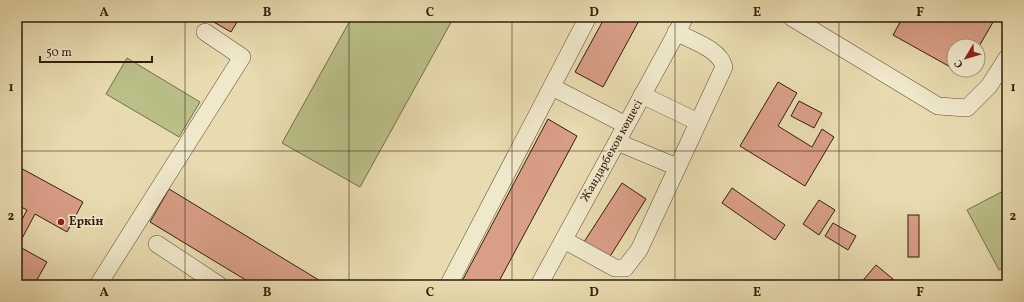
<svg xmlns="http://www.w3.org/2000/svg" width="1024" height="302" viewBox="0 0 1024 302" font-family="Vollkorn,serif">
<rect width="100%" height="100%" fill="#e8dbaf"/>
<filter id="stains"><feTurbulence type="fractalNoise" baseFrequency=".005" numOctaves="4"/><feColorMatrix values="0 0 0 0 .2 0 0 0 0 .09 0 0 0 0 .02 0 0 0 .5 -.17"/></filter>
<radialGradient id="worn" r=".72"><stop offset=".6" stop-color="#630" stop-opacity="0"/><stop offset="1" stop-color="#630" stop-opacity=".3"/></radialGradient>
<g fill="#babe87" stroke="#766e4a">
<polygon points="352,17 454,17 360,187 282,143"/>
<polygon points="127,58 200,102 179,137 106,94"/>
<polygon points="1007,189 1007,266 999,270 967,210"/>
</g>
<g fill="#d89e86" stroke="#321f0e">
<polygon points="205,17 240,17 231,32"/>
<polygon points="605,17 641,17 603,87 575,72"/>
<polygon points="903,17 996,17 978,48 978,46 954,46 954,69 893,35"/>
<polygon points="778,82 797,93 778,126 812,147 822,129 834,137 805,186 740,146"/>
<polygon points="799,101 822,113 814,128 791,116"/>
<polygon points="548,119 577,136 497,285 460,285"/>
<polygon points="17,166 83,202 67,232 35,214 18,246 47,262 34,285 17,284 17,229 27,210 17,205"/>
<polygon points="622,183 646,199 609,258 584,242"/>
<polygon points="732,188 785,225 775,240 722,203"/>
<polygon points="169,189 327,285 254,285 150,222"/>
<polygon points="819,200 835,210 819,235 803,224"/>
<rect x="908" y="215" width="11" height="42"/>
<polygon points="833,223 856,236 848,250 825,236"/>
<polygon points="876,265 893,279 888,285 859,285"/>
</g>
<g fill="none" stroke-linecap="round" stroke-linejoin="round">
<defs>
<g id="minor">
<polyline points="791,17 938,106 967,108 989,86 1007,58"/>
<polyline points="552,87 626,125"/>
<polyline points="642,95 698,122"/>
<polyline points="617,142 677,167"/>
<path d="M 564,240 L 615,268 L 625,268 L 639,250 L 724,67 C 720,49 692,41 676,32"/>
<polyline points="157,244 219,285"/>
<polyline points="449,284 588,17"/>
<polyline points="98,285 242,57 205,32"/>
<polyline points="539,285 685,17"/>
</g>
</defs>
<use href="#minor" stroke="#604e36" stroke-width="18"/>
<use href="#minor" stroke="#f0e8cb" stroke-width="17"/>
</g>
<path fill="none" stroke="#321f0e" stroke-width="1" stroke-opacity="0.55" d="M 185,17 L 185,285M 349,17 L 349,285M 512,17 L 512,285M 675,17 L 675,285M 839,17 L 839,285M 17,151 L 1007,151"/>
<circle fill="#8f2418" stroke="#f0e8cb" stroke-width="1.5" cx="61" cy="222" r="4"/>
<g text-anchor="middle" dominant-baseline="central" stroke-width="3.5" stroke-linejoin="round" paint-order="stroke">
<g font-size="12" fill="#321f0e" stroke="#f0e8cb">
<text transform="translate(612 151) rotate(-61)">Жандарбеков көшесі</text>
</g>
<g font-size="12" font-weight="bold" fill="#321f0e" stroke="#f0e8cb" text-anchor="start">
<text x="69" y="222">Еркін</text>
</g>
</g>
<rect width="1024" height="302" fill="none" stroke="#e8dbaf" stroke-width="44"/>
<g transform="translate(966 58) rotate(232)"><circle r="19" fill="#f0e8cb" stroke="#a4987f"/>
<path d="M0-3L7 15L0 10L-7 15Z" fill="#8f2418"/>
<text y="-6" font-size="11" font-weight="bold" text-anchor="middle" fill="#321f0e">С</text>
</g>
<path d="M40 56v6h112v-6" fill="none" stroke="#321f0e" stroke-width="2"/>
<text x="46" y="56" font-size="12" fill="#321f0e" stroke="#f0e8cb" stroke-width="3" paint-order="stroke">50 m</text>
<rect x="22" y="22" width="980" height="258" fill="none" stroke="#321f0e" stroke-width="1.5"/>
<g font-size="13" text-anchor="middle" font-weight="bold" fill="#321f0e">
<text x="104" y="16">A</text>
<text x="267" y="16">B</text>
<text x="430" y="16">C</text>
<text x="594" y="16">D</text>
<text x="757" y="16">E</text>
<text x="920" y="16">F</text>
<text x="11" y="91">1</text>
<text x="1013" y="91">1</text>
<text x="11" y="220">2</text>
<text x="1013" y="220">2</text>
<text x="104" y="296">A</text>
<text x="267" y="296">B</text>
<text x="430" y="296">C</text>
<text x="594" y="296">D</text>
<text x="757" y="296">E</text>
<text x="920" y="296">F</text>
</g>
<rect width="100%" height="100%" filter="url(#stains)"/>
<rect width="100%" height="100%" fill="url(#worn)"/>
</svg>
